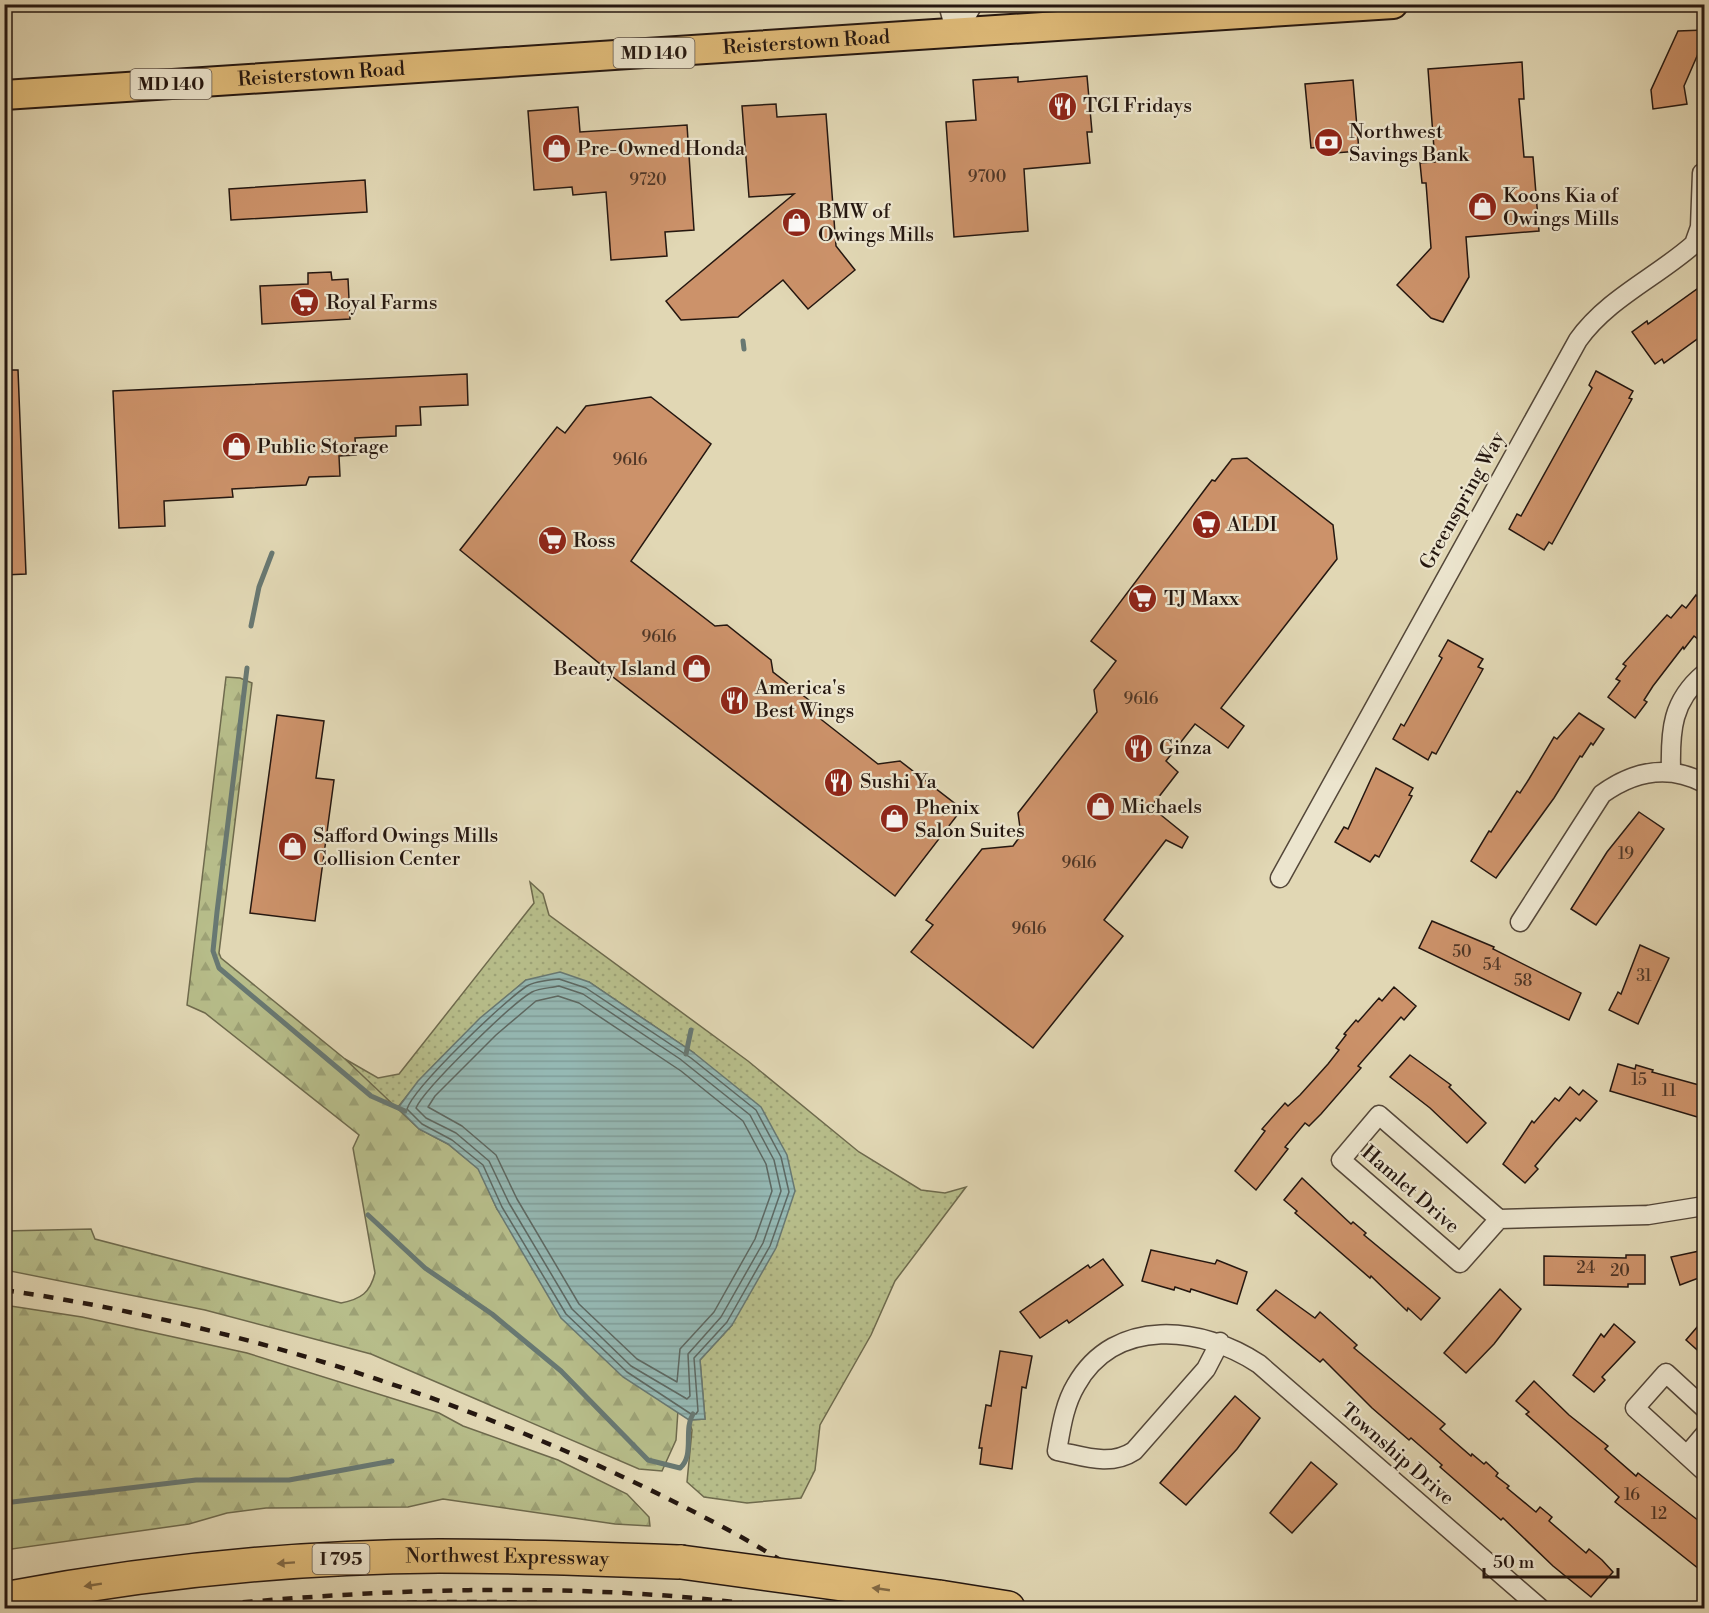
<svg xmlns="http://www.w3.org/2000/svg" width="1709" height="1613" viewBox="0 0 1709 1613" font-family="'Libre Bodoni',serif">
<defs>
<pattern id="green-dots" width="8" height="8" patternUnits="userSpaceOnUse" patternTransform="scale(1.5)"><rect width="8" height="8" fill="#b7bd8a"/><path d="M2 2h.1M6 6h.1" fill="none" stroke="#9da276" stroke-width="1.8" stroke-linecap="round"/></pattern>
<pattern id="forest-firs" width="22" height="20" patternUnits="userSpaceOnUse" patternTransform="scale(1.5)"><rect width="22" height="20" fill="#b7bd8a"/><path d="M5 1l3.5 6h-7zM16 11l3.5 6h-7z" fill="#9da276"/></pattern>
<pattern id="water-rules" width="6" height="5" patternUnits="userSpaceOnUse" patternTransform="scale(1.5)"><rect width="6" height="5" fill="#95b8b3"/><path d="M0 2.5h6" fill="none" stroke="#809d99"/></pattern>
</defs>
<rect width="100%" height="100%" fill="#e1d7b4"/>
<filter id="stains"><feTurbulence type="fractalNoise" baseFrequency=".00333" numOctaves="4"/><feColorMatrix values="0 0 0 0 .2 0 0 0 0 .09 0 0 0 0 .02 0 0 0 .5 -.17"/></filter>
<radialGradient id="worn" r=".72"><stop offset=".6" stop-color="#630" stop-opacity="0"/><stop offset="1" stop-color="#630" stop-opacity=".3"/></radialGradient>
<path fill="url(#green-dots)" stroke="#6e6a4d" stroke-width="1.5" d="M 530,882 L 543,894 L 549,915 L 748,1061 L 859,1152 L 921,1190 L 945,1193 L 966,1187 L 895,1281 L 871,1335 L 820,1425 L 815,1470 L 801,1498 L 747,1503 L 704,1497 L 687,1482 L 692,1430 L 689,1420 L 705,1419 L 700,1360 L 732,1325 L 694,1053 L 589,982 L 526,980 C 480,1019 435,1059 398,1107 L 406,1119 L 345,1059 L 378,1078 L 399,1074 L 534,903 Z"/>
<g fill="url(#forest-firs)" stroke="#6e6a4d" stroke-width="1.5">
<path d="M 226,677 L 240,678 L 252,683 L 219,953 L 221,958 L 345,1059 L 419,1129 L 448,1144 L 479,1169 L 497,1209 L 661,1400 L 678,1410 L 676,1440 L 662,1471 L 639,1469 L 371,1354 L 205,1310 L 5,1270 L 5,1231 L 91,1229 L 95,1239 L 341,1303 C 361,1299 370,1293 375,1273 L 353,1148 L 359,1135 L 205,1013 L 187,1005 Z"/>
<polygon points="4,1305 82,1317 247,1353 439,1413 463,1426 558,1460 627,1494 649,1517 650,1526 615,1524 443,1499 408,1507 266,1508 227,1513 189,1524 5,1550"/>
</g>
<polygon fill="url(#water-rules)" stroke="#687872" stroke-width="1.5" points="560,972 589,982 694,1053 761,1107 787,1155 795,1191 776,1248 732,1325 700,1360 705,1419 689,1420 623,1377 561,1318 497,1209 478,1169 448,1144 419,1129 398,1108 418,1081 480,1018 526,980"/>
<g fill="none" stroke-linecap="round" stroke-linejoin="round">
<g stroke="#5d6862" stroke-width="1.5">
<path d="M 559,979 L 586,988 L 691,1058 L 756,1110 L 781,1157 L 789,1192 L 770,1246 L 727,1322 L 694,1358 L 698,1411 L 696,1414 L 691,1414 L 627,1372 L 566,1314 L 502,1207 L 483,1165 L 452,1140 L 422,1124 L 407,1109 C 414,1087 505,1000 527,986 C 535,981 549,980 559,979 Z"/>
<path d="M 559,986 L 583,994 L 680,1059 L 750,1115 L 774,1160 L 781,1191 L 763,1243 L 721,1317 L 688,1354 L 690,1396 L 687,1399 L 631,1366 L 572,1309 L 509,1203 L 489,1161 L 456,1133 L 426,1118 L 416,1108 C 424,1089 512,1003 532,992 C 539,988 551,988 559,986 Z"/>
<polygon points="558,996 579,1003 681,1071 743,1121 766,1164 772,1191 755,1239 714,1312 680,1349 677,1382 637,1359 579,1304 517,1199 496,1155 462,1126 428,1107 435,1096 496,1035 536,1001"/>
</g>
<g stroke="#687872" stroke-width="5">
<polyline points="743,341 744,349"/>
<polyline points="251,626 259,587 272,553"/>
<polyline points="247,668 217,912 213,951 219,968 371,1096 405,1111"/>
<polyline points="686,1054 691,1030"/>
<path d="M 368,1215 L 425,1268 L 492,1314 L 561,1371 L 648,1460 L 680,1468 C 695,1455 683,1430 693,1414"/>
<polyline points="4,1503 196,1480 289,1480 392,1461"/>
</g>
</g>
<g fill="#cc926a" stroke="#251710" stroke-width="1.5">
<polygon points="1704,30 1704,40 1684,86 1687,104 1653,109 1651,90 1678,31"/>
<polygon points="1522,62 1524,99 1519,99 1524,157 1533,157 1539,231 1466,237 1469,277 1443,322 1431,318 1397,285 1431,248 1426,183 1422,183 1420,163 1435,162 1428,69"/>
<polygon points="1087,76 1092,132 1087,132 1090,163 1024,169 1028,231 954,237 946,122 976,120 973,80 1018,77 1018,82"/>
<polygon points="1353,80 1359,151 1335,153 1334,146 1311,148 1305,84"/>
<polygon points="776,104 777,117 826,114 836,246 855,270 808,309 783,280 738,317 681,320 666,301 794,194 749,197 742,106"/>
<polygon points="578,107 580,132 687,125 694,230 665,232 667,256 611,260 606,192 573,195 572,187 534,190 528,111"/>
<polygon points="365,180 367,212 231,220 229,189"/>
<polygon points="331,272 332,280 348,279 350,319 262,324 260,286 308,284 308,273"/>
<polygon points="1704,284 1704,334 1664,363 1662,359 1655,364 1632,332 1647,321 1648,324"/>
<polygon points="4,370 18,370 26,574 4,575"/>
<polygon points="1596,371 1633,391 1629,398 1632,399 1552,544 1549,542 1544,550 1509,529 1517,514 1521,516 1592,388 1589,385"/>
<polygon points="467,374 468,405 420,407 421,425 396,426 396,436 355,438 356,455 339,456 340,476 309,477 306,485 232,489 233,497 164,501 165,526 119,528 113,391"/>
<polygon points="651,397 711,444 631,561 715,626 727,625 771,660 773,672 818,707 818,717 878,764 900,761 962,809 895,896 604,670 605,668 460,550 557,427 565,433 586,406"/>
<polygon points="1247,458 1333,525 1337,559 1221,708 1244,726 1228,748 1195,724 1166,761 1178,772 1151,807 1188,837 1182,848 1166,840 1104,920 1123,936 1033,1048 911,952 933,925 926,920 982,849 1013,846 1021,835 1018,813 1097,712 1094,690 1116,661 1091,641 1212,480 1215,481 1232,459"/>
<polygon points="1696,595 1704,603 1704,644 1694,636 1684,649 1683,647 1653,686 1644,700 1647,702 1635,718 1608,697 1620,681 1616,679 1626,666 1623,664 1667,615 1671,618 1682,605 1686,608"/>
<polygon points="1448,640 1483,659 1478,667 1483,669 1436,754 1432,752 1428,760 1393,739 1401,724 1404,726 1442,658 1439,656"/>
<polygon points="1579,713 1604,729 1593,745 1591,743 1582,757 1580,756 1554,798 1496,878 1471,861 1489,831 1491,832 1517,791 1520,793 1529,779 1554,737 1557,739"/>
<polygon points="277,715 324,721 316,778 334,780 315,921 250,913"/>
<polygon points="1376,768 1413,788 1409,795 1412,796 1379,857 1375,855 1370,862 1335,842 1344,827 1348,829"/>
<polygon points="1639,812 1664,829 1596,925 1571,909 1607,852"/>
<polygon points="1432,921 1494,947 1493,949 1581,993 1569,1020 1419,948"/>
<polygon points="1640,945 1669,958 1638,1024 1609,1010 1618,992 1621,994"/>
<polygon points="1394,987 1416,1006 1404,1020 1401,1017 1379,1042 1358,1066 1361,1068 1321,1114 1309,1126 1305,1123 1285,1147 1288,1149 1256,1190 1235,1171 1265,1131 1262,1129 1285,1103 1288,1106 1300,1095 1328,1064 1339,1050 1336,1048 1346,1035 1344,1034 1356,1020 1358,1022 1379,998 1382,1001"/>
<polygon points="1410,1055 1451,1085 1449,1087 1486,1123 1467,1143 1430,1108 1390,1077"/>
<polygon points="1618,1064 1635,1069 1636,1065 1653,1070 1652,1072 1699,1085 1698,1087 1704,1089 1704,1119 1610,1091"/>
<polygon points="1570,1087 1579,1095 1583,1090 1597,1101 1580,1121 1576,1118 1555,1142 1535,1166 1538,1169 1525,1183 1503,1164 1532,1121 1534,1123 1555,1098 1559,1101"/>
<polygon points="1302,1178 1351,1224 1353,1222 1366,1233 1364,1235 1440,1298 1421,1320 1408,1308 1407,1311 1371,1276 1370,1278 1295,1213 1297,1211 1284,1200"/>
<polygon points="1151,1250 1215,1264 1217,1260 1247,1272 1237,1304 1191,1289 1190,1292 1175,1287 1174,1290 1142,1281"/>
<polygon points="1704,1250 1704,1276 1680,1285 1671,1257"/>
<polygon points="1626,1255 1645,1255 1645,1284 1628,1284 1628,1287 1544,1285 1544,1256 1626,1258"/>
<polygon points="1103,1259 1123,1285 1069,1323 1067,1320 1040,1338 1020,1312 1088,1265 1090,1268"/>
<polygon points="1500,1289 1521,1309 1494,1344 1466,1373 1444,1353"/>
<polygon points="1276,1290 1315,1318 1320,1312 1357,1345 1354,1348 1445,1424 1440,1429 1471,1456 1472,1454 1484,1464 1486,1462 1498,1473 1496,1476 1509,1486 1507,1488 1536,1512 1540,1507 1552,1517 1549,1521 1586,1553 1589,1549 1602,1560 1613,1572 1591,1597 1553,1566 1503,1518 1501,1520 1440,1467 1442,1465 1411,1438 1409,1440 1372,1408 1323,1359 1320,1362 1257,1310"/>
<polygon points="1704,1319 1704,1356 1686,1340"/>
<polygon points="1614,1324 1635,1342 1602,1377 1605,1380 1594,1392 1573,1375 1601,1334 1604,1337"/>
<polygon points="1000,1351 1032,1356 1026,1388 1022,1387 1012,1469 980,1464 982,1448 979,1448 986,1405 991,1406"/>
<polygon points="1534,1381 1569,1415 1608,1446 1605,1449 1636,1476 1638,1473 1704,1525 1704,1573 1615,1502 1619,1497 1526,1414 1529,1412 1516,1401"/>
<polygon points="1235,1396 1260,1418 1237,1449 1186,1505 1160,1483"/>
<polygon points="1311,1462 1337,1484 1292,1533 1270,1513"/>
</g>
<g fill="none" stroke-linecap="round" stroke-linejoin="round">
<defs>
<g id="minor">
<polyline points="948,4 956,34"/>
<polyline points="956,34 973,4"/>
<path d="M 1671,770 C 1670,730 1672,701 1704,674"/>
<path d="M 1280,878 L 1578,340 C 1608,298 1657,277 1694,244 L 1700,227 L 1702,173 L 1704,173"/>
<path d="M 1520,922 L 1602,794 C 1634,771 1668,764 1704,783"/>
<polyline points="1499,1219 1460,1263 1341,1160 1379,1115 1499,1219 1648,1215 1704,1206"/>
<path d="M 1220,1342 L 1206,1369 L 1134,1451 C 1110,1467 1083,1456 1057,1451 C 1061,1429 1064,1405 1076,1385 C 1115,1316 1202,1326 1259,1364 L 1540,1608"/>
<polyline points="1704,1408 1666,1373 1635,1408 1704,1471"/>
<polyline points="1687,1455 1704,1435"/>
</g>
<g id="primary">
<path id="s1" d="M 4,95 L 1393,4"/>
</g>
<g id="motorway">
<polyline points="939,1597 1008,1608"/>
<path id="s2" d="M 4,1599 C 147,1572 294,1557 439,1556 C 520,1556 600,1559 681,1562"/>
</g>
</defs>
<use href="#minor" stroke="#544739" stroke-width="21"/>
<use href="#primary" stroke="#251710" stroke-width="32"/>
<use href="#motorway" stroke="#251710" stroke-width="36"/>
<use href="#minor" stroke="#ece5ce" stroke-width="18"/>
<use href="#primary" stroke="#e0bc7a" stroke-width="28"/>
<use href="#motorway" stroke="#e0bc7a" stroke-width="33"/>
<g stroke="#251710" stroke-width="4.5" stroke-dasharray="10 10" stroke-linecap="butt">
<path d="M 4,1290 C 255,1326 522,1416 743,1538 C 782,1560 819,1585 857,1608"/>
<path d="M 183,1608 C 380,1588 584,1580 781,1608"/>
<path d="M 307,1608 C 426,1598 546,1602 665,1608"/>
</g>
<defs>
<polyline id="motorway-bridge" points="681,1562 939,1597"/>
</defs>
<use href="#motorway-bridge" stroke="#251710" stroke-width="36" stroke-linecap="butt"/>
<use href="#motorway-bridge" stroke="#e0bc7a" stroke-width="33"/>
</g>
<defs><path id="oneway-solid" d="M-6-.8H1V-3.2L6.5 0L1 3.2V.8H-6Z" transform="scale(1.5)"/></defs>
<g fill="#826a45">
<use href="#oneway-solid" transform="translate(286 1563) rotate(176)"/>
<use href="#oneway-solid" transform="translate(93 1585) rotate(171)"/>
<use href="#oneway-solid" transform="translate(881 1589) rotate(-172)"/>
</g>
<defs>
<symbol id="restaurant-disc" viewBox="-11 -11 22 22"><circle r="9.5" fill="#8f2418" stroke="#ece5ce"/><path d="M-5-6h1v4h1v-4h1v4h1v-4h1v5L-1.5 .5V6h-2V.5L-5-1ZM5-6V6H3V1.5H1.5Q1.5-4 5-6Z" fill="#fff"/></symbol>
<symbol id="bank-disc" viewBox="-11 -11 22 22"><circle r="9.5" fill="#8f2418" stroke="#ece5ce"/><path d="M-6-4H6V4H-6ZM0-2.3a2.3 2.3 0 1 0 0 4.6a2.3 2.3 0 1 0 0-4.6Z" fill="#fff"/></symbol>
<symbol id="shop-disc" viewBox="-11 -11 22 22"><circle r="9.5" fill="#8f2418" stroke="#ece5ce"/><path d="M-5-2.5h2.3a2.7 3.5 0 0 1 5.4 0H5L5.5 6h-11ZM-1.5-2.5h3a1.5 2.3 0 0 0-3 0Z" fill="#fff"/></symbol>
<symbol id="supermarket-disc" viewBox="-11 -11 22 22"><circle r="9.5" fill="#8f2418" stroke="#ece5ce"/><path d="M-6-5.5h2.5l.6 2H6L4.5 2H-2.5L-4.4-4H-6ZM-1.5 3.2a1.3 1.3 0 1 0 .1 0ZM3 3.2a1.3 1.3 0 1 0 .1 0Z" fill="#fff"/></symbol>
</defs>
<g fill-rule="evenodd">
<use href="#restaurant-disc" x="1046" y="90" width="33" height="33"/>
<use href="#bank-disc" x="1312" y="126" width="33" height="33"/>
<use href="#shop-disc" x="540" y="132" width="33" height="33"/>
<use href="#shop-disc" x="1466" y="190" width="33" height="33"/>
<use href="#shop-disc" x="780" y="206" width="33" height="33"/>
<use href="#supermarket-disc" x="288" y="286" width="33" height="33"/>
<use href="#shop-disc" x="220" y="430" width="33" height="33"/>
<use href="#supermarket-disc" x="1190" y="508" width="33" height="33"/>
<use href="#supermarket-disc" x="536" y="524" width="33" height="33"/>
<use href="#supermarket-disc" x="1126" y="582" width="33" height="33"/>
<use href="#shop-disc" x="680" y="652" width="33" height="33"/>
<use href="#restaurant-disc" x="718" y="684" width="33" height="33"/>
<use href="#restaurant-disc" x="1122" y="732" width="33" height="33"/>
<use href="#restaurant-disc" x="822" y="766" width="33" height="33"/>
<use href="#shop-disc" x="1084" y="790" width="33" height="33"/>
<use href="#shop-disc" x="878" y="802" width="33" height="33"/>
<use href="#shop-disc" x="276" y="830" width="33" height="33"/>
</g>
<g text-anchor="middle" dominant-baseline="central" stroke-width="4.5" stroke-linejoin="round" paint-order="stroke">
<g font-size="16" fill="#4f3626">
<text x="987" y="177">9700</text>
<text x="648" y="180">9720</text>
<text x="630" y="460">9616</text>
<text x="659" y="637">9616</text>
<text x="1141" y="699">9616</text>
<text x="1626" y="854">19</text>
<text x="1079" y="863">9616</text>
<text x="1029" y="929">9616</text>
<text x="1462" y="952">50</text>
<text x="1492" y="965">54</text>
<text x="1644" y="976">31</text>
<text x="1523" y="981">58</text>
<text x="1639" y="1080">15</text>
<text x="1669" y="1091">11</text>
<text x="1586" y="1268">24</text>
<text x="1620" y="1271">20</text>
<text x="1632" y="1495">16</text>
<text x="1659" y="1514">12</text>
</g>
<g fill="#ece5ce" stroke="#615549" stroke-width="1.5">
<rect x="613.5" y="38" width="81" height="30" rx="4.5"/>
<rect x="130.5" y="69" width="81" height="30" rx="4.5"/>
<rect x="312.5" y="1544" width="57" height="30" rx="4.5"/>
</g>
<g font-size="18" font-weight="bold" fill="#251710">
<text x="654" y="53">MD 140</text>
<text x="171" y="84">MD 140</text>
<text x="341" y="1559">I 795</text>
</g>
<g font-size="20" fill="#251710" stroke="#ece5ce">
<text stroke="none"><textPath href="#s1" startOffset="804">Reisterstown Road</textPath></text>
<text stroke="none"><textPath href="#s1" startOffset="318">Reisterstown Road</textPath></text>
<text transform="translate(1463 501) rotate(-61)">Greenspring Way</text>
<text transform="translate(1410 1190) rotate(41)">Hamlet Drive</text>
<text transform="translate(1397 1455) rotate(41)">Township Drive</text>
<text stroke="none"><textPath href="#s2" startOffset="506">Northwest Expressway</textPath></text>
</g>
<g font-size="20" fill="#251710" stroke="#ece5ce" text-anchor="start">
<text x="1083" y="106">TGI Fridays</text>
<text x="1349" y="132">Northwest<tspan x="1349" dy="23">Savings Bank</tspan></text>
<text x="577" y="149">Pre-Owned Honda</text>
<text x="1503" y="196">Koons Kia of<tspan x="1503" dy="23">Owings Mills</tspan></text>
<text x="818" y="212">BMW of<tspan x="818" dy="23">Owings Mills</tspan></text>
<text x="326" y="303">Royal Farms</text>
<text x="257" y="447">Public Storage</text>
<text x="1227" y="525">ALDI</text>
<text x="573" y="541">Ross</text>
<text x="1164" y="599">TJ Maxx</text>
<text x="676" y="669" text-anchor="end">Beauty Island</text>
<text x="755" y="688">America's<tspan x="755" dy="23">Best Wings</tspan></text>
<text x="1159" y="748">Ginza</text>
<text x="860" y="782">Sushi Ya</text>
<text x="1121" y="807">Michaels</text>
<text x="915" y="808">Phenix<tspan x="915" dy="23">Salon Suites</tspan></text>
<text x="313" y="836">Safford Owings Mills<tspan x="313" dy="23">Collision Center</tspan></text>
</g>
</g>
<rect width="1709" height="1613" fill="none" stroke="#e1d7b4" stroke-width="24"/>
<rect x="6" y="6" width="1697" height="1601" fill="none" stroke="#251710" stroke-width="3"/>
<rect x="12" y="12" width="1685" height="1589" fill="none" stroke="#251710" stroke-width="1.5"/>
<path d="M1484 1568v9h134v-9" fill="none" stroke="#251710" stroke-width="3"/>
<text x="1493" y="1568" font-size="18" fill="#251710" stroke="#ece5ce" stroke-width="4.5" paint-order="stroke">50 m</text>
<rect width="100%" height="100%" filter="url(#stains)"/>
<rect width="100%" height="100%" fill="url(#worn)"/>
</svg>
